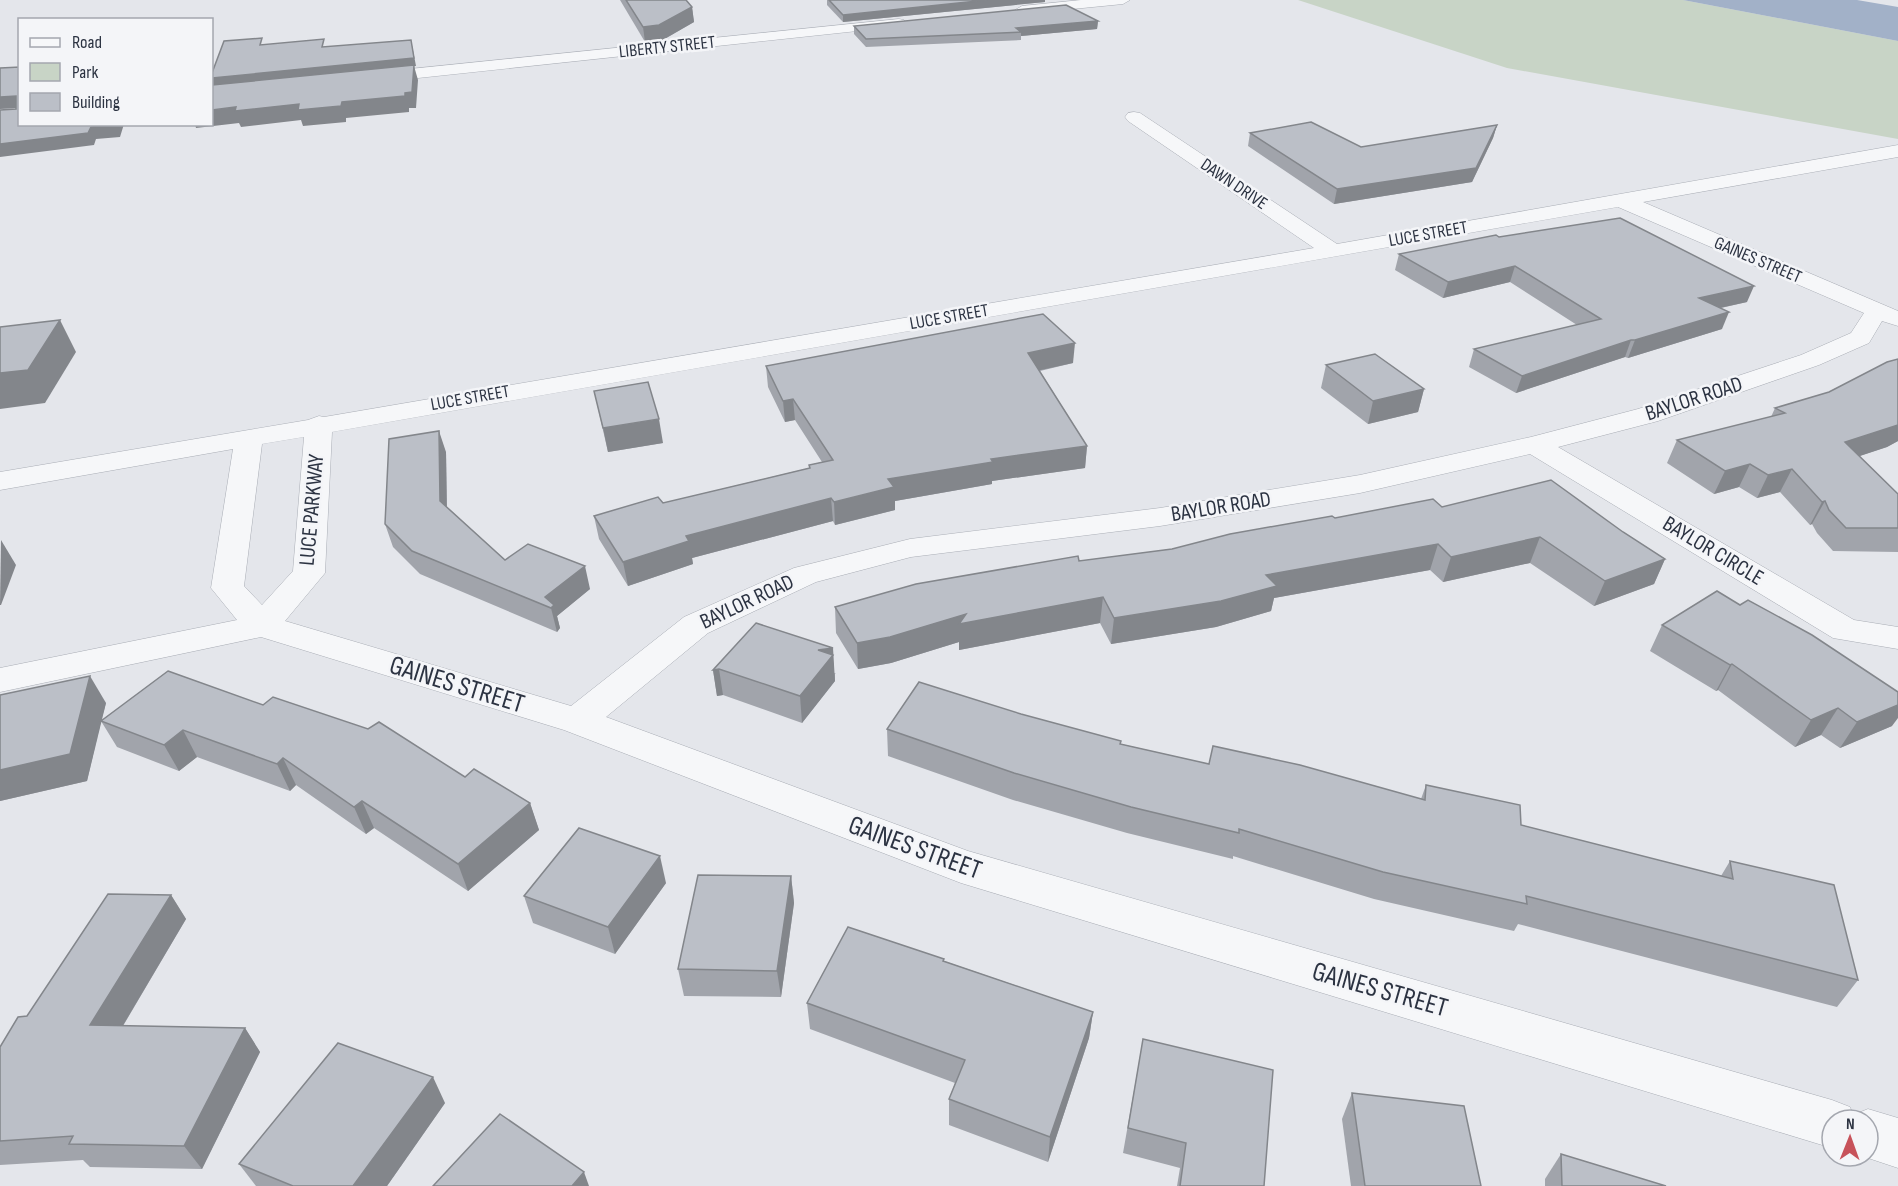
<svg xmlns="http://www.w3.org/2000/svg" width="1898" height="1186" viewBox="0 0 1898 1186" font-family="'Sofia Sans Condensed',sans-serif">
<rect width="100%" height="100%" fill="#e4e6eb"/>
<polygon fill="#c8d4c6" points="1298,0 1683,0 1898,41 1898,139 1507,68"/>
<polygon fill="#a2b1c8" points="1683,0 1857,0 1898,7 1898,41"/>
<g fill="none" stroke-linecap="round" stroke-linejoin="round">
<defs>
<g id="street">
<polygon points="1081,0 1130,0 1123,4 1022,14 1015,10 1022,6"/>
<polygon points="899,19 904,20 906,23 904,26 371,83 363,78 371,73"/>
<path d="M 1134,112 L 1140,113 L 1337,244 L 1898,145 L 1898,157 L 1643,202 L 1898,311 L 1898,326 L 1882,321 L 1869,343 L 1819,365 L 1658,421 L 1558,447 L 1854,620 L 1898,627 L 1898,649 L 1833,638 L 1530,454 L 1360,493 L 1160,526 L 911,557 L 816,582 L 708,633 L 606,717 L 968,851 L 1832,1100 L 1850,1107 L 1853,1115 L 1868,1109 L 1898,1118 L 1898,1168 L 1862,1156 L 1868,1156 L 1868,1120 L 1832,1120 L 1832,1148 L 961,883 L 564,730 L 261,637 L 0,692 L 0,668 L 237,620 L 211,588 L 233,449 L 0,490 L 0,472 L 308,420 L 319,416 L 324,417 L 1314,248 L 1128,121 L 1125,117 L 1128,113 ZM 1618,207 L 1864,313 L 1851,333 L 1801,355 L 1638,409 L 1531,437 L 1360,475 L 1160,508 L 910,539 L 794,568 L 684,617 L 571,706 L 285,621 L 325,573 L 332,432 ZM 304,437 L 293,571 L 262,605 L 244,586 L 262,444 Z"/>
</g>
</defs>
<use href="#street" stroke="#a9adb5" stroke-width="1"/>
<use href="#street" fill="#f6f7f9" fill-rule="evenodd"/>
</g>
<g fill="#a1a4ab">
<polygon points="620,0 686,0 692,7 694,22 661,41 645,42"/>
<polygon points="827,0 1045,0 1045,2 843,22 827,5"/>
<polygon points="1098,21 1097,29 1021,36 1021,40 866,47 854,34 854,26"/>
<polygon points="1497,125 1493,138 1472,182 1334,204 1248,146 1250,133 1361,147"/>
<polygon points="1499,237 1747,302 1721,308 1722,329 1628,358 1625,357 1516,393 1469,367 1474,349 1577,325 1510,282 1443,298 1395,270 1399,254"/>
<polygon points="1898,359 1898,441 1887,447 1859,456 1898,494 1898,552 1833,551 1817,533 1812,524 1810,525 1780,492 1757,498 1739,487 1714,494 1667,463 1677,440 1771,417 1775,408 1829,392"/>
<polygon points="1073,363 1040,371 1087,446 1085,468 992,481 992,484 895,501 895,510 835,525 833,521 692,558 693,564 628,586 599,539 594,516 663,503 809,468 809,465 822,462 795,420 785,422 768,387 766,366"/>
<polygon points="1326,365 1424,389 1418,412 1368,424 1321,388"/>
<polygon points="594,391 663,443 608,452"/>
<polygon points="446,452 447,507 505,560 590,589 557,616 560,628 557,632 420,574 393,547 385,524"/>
<polygon points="1442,507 1623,532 1665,559 1654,584 1594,606 1530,563 1443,582 1430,570 1274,598 1271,611 1216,627 1111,644 1100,623 959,650 959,642 891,663 858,669 836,633 835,607 1079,561 1172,549 1335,518"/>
<polygon points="756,623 836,674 835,674 835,681 802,723 723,695 717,696 713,670"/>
<polygon points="1662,625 1892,726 1840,748 1821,735 1795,747 1718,690 1716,691 1650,651"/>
<polygon points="168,671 465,777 530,803 539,830 468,891 374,828 366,834 296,785 290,791 197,757 179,771 117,747 101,721 87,781 0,801 0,695 106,703 101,721"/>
<polygon points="1021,714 1121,744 1209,764 1421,799 1426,785 1521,825 1721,876 1730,861 1858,980 1837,1007 1518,924 1514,931 1374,899 1233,856 1233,859 1127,833 1013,800 888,756 887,729"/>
<polygon points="791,876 794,903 781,997 684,996 678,969"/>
<polygon points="666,883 615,954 533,923 524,896"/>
<polygon points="171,895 186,919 123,1026 245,1028 260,1052 202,1169 90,1167 83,1160 0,1165 0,1047 27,1016"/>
<polygon points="944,959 944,961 1093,1012 1089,1038 1048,1162 949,1125 949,1099 955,1083 810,1029 807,1003"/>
<polygon points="1143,1039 1264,1186 1177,1186 1180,1168 1123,1153"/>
<polygon points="1352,1093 1481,1186 1351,1186 1342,1119"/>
<polygon points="445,1103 387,1186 256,1186 239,1164"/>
<polygon points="1561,1154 1666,1186 1545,1186 1545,1179"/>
</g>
<g fill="#83868b">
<polygon points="987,0 1045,0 1045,2 843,22 843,15"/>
<polygon points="692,7 694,22 661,41 645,42 643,27"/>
<polygon points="1098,21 1097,29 1021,36 1021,32 1016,28"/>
<polygon points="411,40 416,66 414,66 418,80 416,108 409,108 409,112 346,118 346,122 303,126 301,120 241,127 239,123 196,128 195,124 212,124 212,110 236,107 299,104 341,106 212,87 212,78"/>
<polygon points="16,96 20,108 0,109 0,97"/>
<polygon points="115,124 124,124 120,137 96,139 94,145 0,157 0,144 91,127"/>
<polygon points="1497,125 1493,138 1472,182 1334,204 1337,189"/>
<polygon points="1515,266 1510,282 1443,298 1448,282"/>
<polygon points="1754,286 1747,302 1692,314 1699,298"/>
<polygon points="1729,312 1722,329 1628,358 1635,340"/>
<polygon points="60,320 76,352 45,403 0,409 0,373"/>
<polygon points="1631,340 1625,357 1516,393 1522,376"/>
<polygon points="1075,343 1073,363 1027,373 1028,353"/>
<polygon points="1424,389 1418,412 1368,424 1373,401"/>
<polygon points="793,399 795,420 785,422 783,401"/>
<polygon points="659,419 663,443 608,452 603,428"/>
<polygon points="1898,425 1898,441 1887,447 1833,465 1845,442"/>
<polygon points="439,431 446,452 447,523 440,501"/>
<polygon points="1087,446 1085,468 992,481 992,484 895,501 895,510 835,525 834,502 888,479 991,459"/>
<polygon points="1750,464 1739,487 1714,494 1725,471"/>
<polygon points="1792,469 1780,492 1757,498 1768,475"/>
<polygon points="831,498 833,521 692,558 693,564 628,586 623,562 686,536"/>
<polygon points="1825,501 1812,524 1810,525 1822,502"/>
<polygon points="1540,537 1530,563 1443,582 1451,557"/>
<polygon points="1,540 16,565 1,605 0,605"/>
<polygon points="1438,544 1430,570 1274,598 1271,611 1216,627 1111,644 1114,618 1266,575"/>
<polygon points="1665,559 1654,584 1594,606 1605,581"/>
<polygon points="585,566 590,589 557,616 560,628 557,632 551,608 545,597"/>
<polygon points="1103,597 1100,623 959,650 959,642 891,663 858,669 857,643 966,614"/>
<polygon points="833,648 835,681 802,723 800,696 818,650"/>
<polygon points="1732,664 1718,690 1716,691 1730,665"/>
<polygon points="719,669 723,695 717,696 713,670"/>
<polygon points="90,676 106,703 87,781 0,801 0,770"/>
<polygon points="1898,705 1898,718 1892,726 1840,748 1857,722"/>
<polygon points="1838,708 1821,735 1795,747 1811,720"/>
<polygon points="183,730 197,757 179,771 164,745"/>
<polygon points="283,758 296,785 290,791 277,764"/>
<polygon points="362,801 374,828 366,834 354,807"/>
<polygon points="530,803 539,830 468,891 458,864"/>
<polygon points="660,856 666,883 615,954 608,927"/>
<polygon points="791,876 794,903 781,997 777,971"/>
<polygon points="171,895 186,919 109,1049 90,1025"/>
<polygon points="1093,1012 1089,1038 1048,1162 1050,1137"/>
<polygon points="245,1028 260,1052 202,1169 184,1146"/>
<polygon points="433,1077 445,1103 387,1186 353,1186"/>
<polygon points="584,1172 589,1186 572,1186"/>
</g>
<g fill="#bbbfc7" stroke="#83868b" stroke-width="1.5">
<polygon points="626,0 686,0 692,7 659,25 643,27"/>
<polygon points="829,0 987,0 843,15"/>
<polygon points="1066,5 1098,21 1016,28 1021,32 866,39 854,26"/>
<polygon points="262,38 260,45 324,39 322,47 411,40 414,58 212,78 212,73 224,41"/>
<polygon points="414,65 412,92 405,93 405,96 342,102 341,106 298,110 299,104 235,111 236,107 212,110 212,85"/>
<polygon points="20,67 20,124 115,125 91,127 88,133 0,144 0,110 16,109 16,96 0,97 0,68"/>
<polygon points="1311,122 1361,147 1497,125 1476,168 1337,189 1250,133"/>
<polygon points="1620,218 1754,286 1699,298 1729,312 1635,340 1631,340 1522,376 1474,349 1601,319 1515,266 1448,282 1399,254 1496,235 1499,237"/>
<polygon points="1043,314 1075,343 1028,353 1087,446 991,459 993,462 888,479 894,487 834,502 831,498 686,536 689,541 623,562 594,516 658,497 663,503 810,468 809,465 833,460 793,399 783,401 766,366"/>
<polygon points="60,320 28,370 0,373 0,327"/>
<polygon points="1375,354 1424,389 1373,401 1326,365"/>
<polygon points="1898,359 1898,425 1845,442 1898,494 1898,528 1846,528 1829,510 1825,501 1822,502 1792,469 1768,475 1750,464 1725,471 1677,440 1785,413 1775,408 1829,392 1887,362"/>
<polygon points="648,382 659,419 603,428 594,391"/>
<polygon points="439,431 440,501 505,560 528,544 585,566 545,597 554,605 551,608 412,551 385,524 389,439"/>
<polygon points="1551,480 1623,532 1665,559 1605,581 1540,537 1451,557 1438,544 1266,575 1277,586 1221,601 1114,618 1103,597 959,624 966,614 890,637 857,643 835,607 916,584 1078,556 1079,561 1172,549 1230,534 1332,516 1335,518 1433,499 1442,507"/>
<polygon points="1717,591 1740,605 1748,600 1812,635 1898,692 1898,705 1857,722 1838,708 1811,720 1732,664 1730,665 1662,625"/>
<polygon points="756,623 833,648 818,650 833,655 800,696 719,669 713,670"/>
<polygon points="168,671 263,705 273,697 368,729 379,722 465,777 474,769 530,803 458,864 362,801 354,807 283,758 277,764 183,730 164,745 101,721"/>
<polygon points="90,676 70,754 0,770 0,695"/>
<polygon points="919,682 1021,714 1121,741 1120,744 1209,764 1213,746 1300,765 1425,800 1426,785 1520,805 1521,825 1733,879 1730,861 1834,885 1858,980 1526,896 1527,904 1383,872 1239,829 1239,833 1131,807 1014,773 887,729"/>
<polygon points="579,828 660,856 608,927 524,896"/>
<polygon points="698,875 791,876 777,971 678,969"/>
<polygon points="108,894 171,895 90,1025 245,1028 184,1146 69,1144 73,1136 0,1141 0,1047 18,1017 27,1016"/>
<polygon points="848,927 944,959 943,961 1093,1012 1050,1137 949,1099 965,1060 807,1003"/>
<polygon points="1143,1039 1273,1070 1264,1186 1180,1186 1186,1143 1128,1128"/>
<polygon points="338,1043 433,1077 353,1186 293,1186 239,1164"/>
<polygon points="1352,1093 1464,1106 1481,1186 1365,1186"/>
<polygon points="500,1114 584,1172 572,1186 433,1186"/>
<polygon points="1561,1154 1666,1186 1562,1186"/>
</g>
<g text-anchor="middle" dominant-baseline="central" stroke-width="5" stroke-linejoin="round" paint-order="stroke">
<g font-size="18" fill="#2c3342" stroke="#f4f5f8">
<text transform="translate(667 47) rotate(-6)">LIBERTY STREET</text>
<text transform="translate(1234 184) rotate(34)">DAWN DRIVE</text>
<text transform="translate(1428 234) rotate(-10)">LUCE STREET</text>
<text transform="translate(1758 260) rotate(23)">GAINES STREET</text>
<text transform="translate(949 317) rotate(-10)">LUCE STREET</text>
<text transform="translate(470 398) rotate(-10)">LUCE STREET</text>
</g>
<g font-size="22" fill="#2c3342" stroke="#f4f5f8">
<text transform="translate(1694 399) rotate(-18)">BAYLOR ROAD</text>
<text transform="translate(1221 507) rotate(-9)">BAYLOR ROAD</text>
<text transform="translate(312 510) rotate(-85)">LUCE PARKWAY</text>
<text transform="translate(1713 551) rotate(31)">BAYLOR CIRCLE</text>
<text transform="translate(747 602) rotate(-25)">BAYLOR ROAD</text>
</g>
<g font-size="27" fill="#2c3342" stroke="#f4f5f8">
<text transform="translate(457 685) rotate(17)">GAINES STREET</text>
<text transform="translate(915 848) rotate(20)">GAINES STREET</text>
<text transform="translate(1380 990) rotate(16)">GAINES STREET</text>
</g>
</g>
<rect x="18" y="18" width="195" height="108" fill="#f4f5f8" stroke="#a4a7af" stroke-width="1.5"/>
<rect x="30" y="38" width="30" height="9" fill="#f6f7f9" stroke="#a4a7af" stroke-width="1.5"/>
<text x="72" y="48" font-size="18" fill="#2c3342">Road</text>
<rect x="30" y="63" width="30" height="18" fill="#c8d4c6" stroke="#a4a7af" stroke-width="1.5"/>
<text x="72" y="78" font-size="18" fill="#2c3342">Park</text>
<rect x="30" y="93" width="30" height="18" fill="#bbbfc7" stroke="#a4a7af" stroke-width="1.5"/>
<text x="72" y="108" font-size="18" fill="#2c3342">Building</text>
<g transform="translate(1850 1138) rotate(1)"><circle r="28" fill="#f4f5f8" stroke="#a4a7af" stroke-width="1.5"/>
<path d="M0-4.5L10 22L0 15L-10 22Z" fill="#c7525a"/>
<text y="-9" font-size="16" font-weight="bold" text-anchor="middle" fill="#2c3342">N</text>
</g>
</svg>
